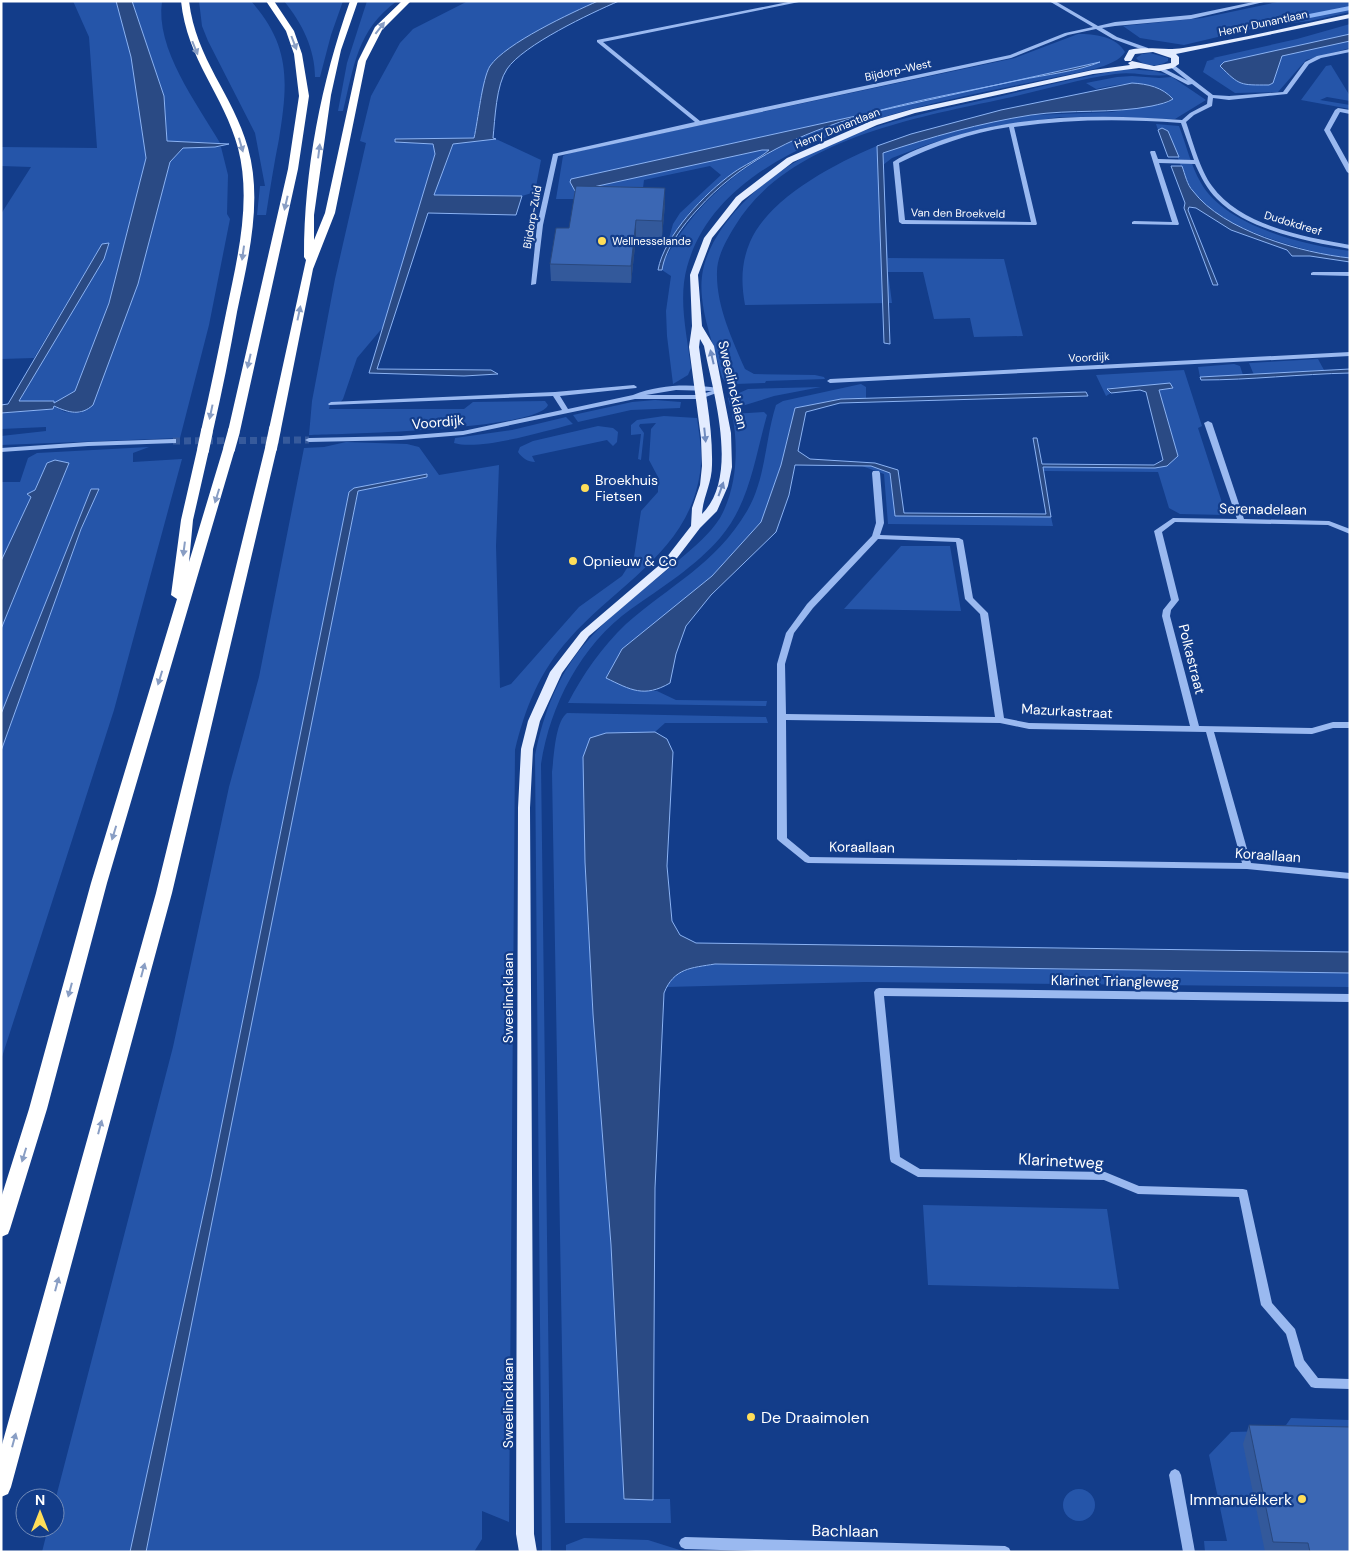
<svg xmlns="http://www.w3.org/2000/svg" width="1351" height="1553" viewBox="0 0 1351 1553" font-family="'DM Sans',sans-serif">
<rect width="100%" height="100%" fill="#133d8a"/>
<g fill="#2555a9">
<polygon points="73,1 116,1 131,57 146,158 109,303 75,391 54,403 53,401 19,402 102,244 34,358 1,359 1,214 31,167 1,166 1,147 97,148 89,37"/>
<path d="M 132,1 L 162,1 C 155,49 197,103 220,143 L 167,141 L 164,96 Z"/>
<path d="M 199,1 L 251,1 C 291,46 288,83 279,139 C 274,164 270,189 266,215 L 257,215 L 260,186 L 265,186 L 255,133 L 208,41 L 202,26 Z"/>
<path d="M 284,1 L 343,1 L 331,35 L 320,77 L 315,77 C 315,49 302,23 284,1 Z"/>
<path d="M 367,1 L 397,1 C 357,30 354,66 343,111 L 338,111 L 347,63 Z"/>
<path d="M 468,1 L 598,1 C 571,13 507,42 490,67 C 482,79 478,121 474,138 L 395,142 L 433,144 L 435,154 L 384,326 L 357,358 L 343,399 L 339,404 L 330,404 L 329,409 L 464,409 L 473,402 L 545,401 L 548,405 C 538,430 342,434 309,435 L 312,401 L 335,279 L 366,143 L 360,141 L 371,96 L 400,43 L 413,29 Z"/>
<polygon points="1282,1 1350,1 1350,12 1310,21 1264,26 1184,45 1140,38 1123,26 1202,18"/>
<polygon points="1350,24 1350,48 1306,60 1278,92 1235,93 1203,72 1207,61 1215,59 1213,58 1297,39"/>
<path d="M 1078,34 C 1094,34 1116,36 1125,52 C 1116,68 1074,73 1056,77 C 941,102 724,132 687,267 C 678,300 687,334 691,368 L 688,375 L 673,384 L 667,336 L 666,311 L 671,276 L 662,270 L 663,263 C 733,127 878,111 1012,82 C 1038,76 1077,72 1100,62 L 571,179 L 575,191 L 762,150 L 770,150 L 714,188 L 689,213 L 666,249 L 673,224 L 680,213 L 721,175 L 710,166 L 644,180 L 643,188 L 578,199 L 556,199 L 563,156 L 570,153 L 1015,58 Z"/>
<path d="M 1150,53 L 1168,58 L 1168,61 C 1159,67 1144,67 1136,58 L 1142,54 Z"/>
<polygon points="1331,65 1350,96 1350,101 1327,97 1320,100 1350,105 1350,109 1301,100 1326,66"/>
<path d="M 1127,69 L 1154,71 L 1168,75 C 1150,77 1133,71 1115,74 C 1080,79 1046,89 1012,97 C 920,117 788,138 735,226 C 727,239 717,256 717,272 C 716,305 732,339 745,369 L 754,374 L 815,375 L 824,377 L 825,379 L 766,381 L 765,383 L 735,384 L 725,382 L 722,377 C 714,344 696,304 703,270 C 708,246 724,223 741,205 C 808,134 911,116 1002,96 C 1043,86 1085,76 1127,69 Z"/>
<path d="M 1132,76 L 1159,78 L 1172,77 L 1206,100 L 1175,119 L 1060,117 L 984,128 L 929,144 L 892,158 L 883,165 L 888,258 L 1004,259 L 1023,336 L 974,337 L 970,318 L 934,319 L 923,272 L 888,272 L 892,303 L 745,305 C 741,283 741,263 750,242 C 769,197 839,161 882,144 L 883,152 L 960,129 L 994,121 L 1033,115 L 1112,112 L 1167,103 L 1173,99 C 1153,77 1123,83 1096,89 L 1086,83 L 1117,77 Z"/>
<path d="M 1156,124 L 1179,126 C 1186,144 1191,166 1201,183 C 1225,226 1304,245 1350,251 L 1350,258 C 1309,253 1211,227 1191,188 C 1181,171 1176,150 1168,131 L 1158,130 Z"/>
<polygon points="496,139 541,160 535,192 522,196 433,195 454,143"/>
<polygon points="221,147 228,175 227,214 230,219 209,325 180,438 1,445 1,436 46,431 46,427 1,429 1,413 52,409 53,406 65,412 81,413 138,284 170,162 183,148"/>
<polygon points="1318,359 1324,370 1254,375 1249,363"/>
<polygon points="1234,364 1240,366 1243,375 1200,377 1198,367"/>
<polygon points="1184,370 1202,426 1198,428 1226,515 1180,514 1169,508 1158,472 1043,471 1042,467 1155,468 1178,456 1159,390 1172,388 1171,385 1108,388 1111,393 1106,396 1096,375"/>
<path d="M 861,384 L 866,387 L 866,398 L 841,399 L 795,408 L 781,465 L 761,522 L 712,576 L 635,691 L 657,691 L 676,700 L 767,701 L 766,706 L 568,703 C 583,674 602,647 626,624 C 670,585 715,565 747,511 C 766,479 765,439 776,405 L 783,401 Z"/>
<polygon points="821,387 774,396 742,406 730,406 728,398 748,389"/>
<polygon points="655,400 681,402 680,408 631,410 578,422 573,415 632,402"/>
<path d="M 764,412 L 767,415 C 755,457 750,503 720,538 C 697,565 660,589 631,609 C 581,645 550,705 541,764 L 551,1552 L 542,1552 L 535,755 C 544,712 558,673 589,639 C 615,610 650,585 680,559 C 694,547 710,534 720,518 C 737,488 739,447 732,414 Z"/>
<path d="M 664,416 L 697,418 C 699,433 702,449 701,464 C 694,549 619,582 569,639 C 540,671 525,708 515,750 L 509,1522 L 482,1511 L 482,1539 L 474,1552 L 146,1552 L 358,491 L 427,477 L 427,474 L 354,488 L 349,492 L 211,1178 L 130,1552 L 42,1552 L 48,1528 L 55,1528 L 55,1501 L 173,1047 L 229,787 L 259,677 L 304,448 L 324,447 L 346,442 L 407,444 L 419,447 L 439,475 L 499,465 L 496,546 L 500,688 L 511,684 L 579,607 L 622,576 L 634,557 L 641,511 L 658,492 L 658,477 L 649,460 L 651,429 L 656,423 L 640,424 L 639,426 L 644,433 L 641,460 L 638,459 L 641,434 L 631,435 L 631,425 L 637,420 Z"/>
<path d="M 566,417 L 573,424 C 545,431 480,451 454,443 L 455,438 L 512,430 Z"/>
<path d="M 598,426 L 613,428 L 618,432 L 617,442 L 613,446 L 607,440 L 532,456 L 535,462 C 528,462 522,458 518,452 L 520,447 L 533,441 Z"/>
<polygon points="149,447 133,453 133,462 182,459 114,710 1,1060 1,751 81,529 99,489 91,489 1,714 1,629 69,463 55,460 47,463 35,490 27,494 32,496 1,561 1,482 20,482 28,458 37,453"/>
<polygon points="862,466 871,466 890,473 895,516 1051,517 1053,526 888,524 884,474"/>
<polygon points="901,546 950,546 961,611 844,609"/>
<path d="M 567,713 L 766,717 L 768,723 L 665,723 L 655,732 L 606,733 L 585,862 L 593,1014 L 611,1245 L 624,1499 L 670,1499 L 671,1523 L 565,1523 L 552,772 C 554,757 555,722 567,713 Z"/>
<path d="M 715,964 L 1350,973 L 1350,987 L 865,982 L 666,987 C 675,969 696,968 715,964 Z"/>
<polygon points="923,1205 1107,1209 1119,1289 928,1285"/>
<polygon points="1291,1418 1350,1420 1350,1552 1205,1552 1204,1541 1227,1541 1209,1455 1231,1432 1270,1431 1286,1425"/>
<circle cx="1079" cy="1505" r="16"/>
<polygon points="584,1538 648,1540 686,1552 566,1552 566,1545"/>
</g>
<g fill="#2a4a84" stroke="#8bb3f4">
<path d="M 116,1 L 132,1 L 164,96 L 167,141 L 229,144 L 215,147 L 183,148 L 170,162 L 138,284 L 93,405 C 81,416 69,413 54,406 L 53,409 L 1,413 L 1,405 L 8,404 L 102,244 L 109,243 L 104,259 L 19,401 L 54,401 L 54,403 L 75,391 L 109,303 L 146,158 L 131,57 Z"/>
<path d="M 598,1 L 619,1 C 591,13 523,45 507,69 C 496,85 495,119 493,138 L 496,139 L 453,144 L 434,195 L 522,196 L 516,215 L 428,213 L 377,369 L 491,370 L 498,374 L 464,376 L 369,373 L 435,154 L 433,144 L 395,142 L 395,139 L 474,138 C 478,121 482,79 490,66 C 506,43 571,13 598,1 Z"/>
<path d="M 1350,34 L 1350,41 L 1282,56 L 1273,83 L 1269,85 C 1240,85 1240,86 1220,66 L 1224,62 Z"/>
<path d="M 1100,62 C 1079,71 1044,75 1020,80 C 909,104 778,119 698,209 C 683,225 665,249 662,270 L 658,270 C 664,236 705,193 733,173 C 744,165 759,159 769,150 L 762,150 L 575,191 L 570,182 L 571,179 Z"/>
<path d="M 1132,83 C 1148,84 1162,87 1173,99 C 1167,103 1160,104 1152,106 C 1112,114 1071,109 1031,115 C 980,123 931,137 883,153 L 890,344 L 884,343 L 877,146 L 911,134 L 1001,110 Z"/>
<polygon points="1162,128 1168,131 1179,157 1168,157 1158,130"/>
<path d="M 1171,166 L 1182,166 C 1185,174 1187,185 1193,191 C 1223,231 1302,253 1350,258 L 1350,262 L 1310,256 L 1292,256 L 1287,250 L 1231,230 L 1196,208 L 1189,207 L 1188,210 L 1218,285 L 1213,285 L 1184,208 L 1185,203 Z"/>
<path d="M 1350,369 L 1350,373 C 1300,374 1251,380 1201,380 L 1200,377 Z"/>
<path d="M 1170,383 L 1173,388 L 1159,390 L 1178,456 L 1167,466 L 1155,468 L 1043,467 L 1051,517 L 895,516 L 890,473 L 871,466 L 795,465 L 789,495 L 776,532 L 711,595 L 686,626 L 676,654 L 670,683 C 644,698 631,690 606,678 L 622,649 L 712,576 L 761,522 L 781,465 L 795,408 L 841,399 L 1086,392 L 1088,396 L 840,403 L 806,412 L 798,451 L 810,459 L 875,463 L 898,470 L 904,513 L 1046,514 L 1033,438 L 1037,438 L 1042,464 L 1154,465 L 1163,460 L 1146,392 L 1140,390 L 1111,393 L 1107,389 Z"/>
<polygon points="55,460 69,463 1,629 1,561 31,497 27,494 35,490 47,463"/>
<polygon points="427,474 427,477 358,491 146,1552 130,1552 211,1178 349,492 354,488"/>
<polygon points="91,489 99,489 81,529 1,751 1,714"/>
<path d="M 655,732 L 667,739 L 673,752 L 667,866 L 672,921 L 680,935 L 696,943 L 1350,952 L 1350,973 L 715,964 C 691,968 674,968 664,993 L 655,1188 L 653,1500 L 624,1499 L 611,1245 L 593,1014 L 585,862 L 583,757 L 590,738 L 606,733 Z"/>
</g>
<g fill="none" stroke-linecap="round" stroke-linejoin="round">
<polyline stroke="#8bb3f4" stroke-width="4" points="1289,20 1350,8"/>
<polyline stroke="#365a9c" stroke-width="7" stroke-dasharray="7 4" stroke-linecap="butt" points="173,441 309,440"/>
<g fill="#9ab9f0" fill-rule="evenodd">
<polygon points="793,1 804,1 603,42 700,121 1010,55 1065,33 1093,27 1049,1 1055,1 1098,26 1115,22 1191,15 1258,1 1268,1 1191,19 1115,26 1102,28 1117,37 1148,48 1148,50 1146,51 1113,39 1096,29 1068,35 1011,58 558,156 543,225 536,284 531,285 537,225 553,154 695,122 597,42 597,40"/>
<path d="M 1350,49 L 1350,52 L 1321,58 L 1309,64 L 1287,94 L 1229,100 L 1213,98 L 1212,106 L 1194,115 L 1186,122 C 1193,142 1200,170 1212,186 C 1241,226 1304,237 1350,245 L 1350,249 C 1309,242 1247,230 1217,199 C 1207,189 1201,177 1195,164 L 1159,163 L 1179,224 L 1178,225 L 1132,224 L 1132,222 L 1134,221 L 1172,222 L 1150,152 L 1151,151 L 1155,151 L 1158,159 L 1194,160 L 1181,123 C 1125,119 1070,119 1014,127 L 1037,224 L 1036,225 L 902,224 L 899,222 L 893,162 C 907,152 926,146 942,140 C 1019,114 1101,114 1182,120 L 1190,113 L 1207,104 L 1208,96 L 1192,84 L 1188,85 L 1157,69 L 1157,67 L 1161,67 L 1188,81 L 1169,66 L 1174,65 L 1213,95 L 1229,96 L 1283,92 L 1305,62 L 1317,56 ZM 1009,127 L 1031,222 L 905,220 L 899,163 C 934,146 970,133 1009,127 Z"/>
<polygon points="1338,108 1350,110 1350,114 1340,112 1330,130 1350,166 1350,174 1347,172 1324,130 1335,110"/>
<polygon points="1313,272 1350,272 1350,276 1311,275 1311,273"/>
<polygon points="1350,352 1350,356 830,383 827,381 830,379"/>
<path d="M 634,385 L 637,387 L 636,388 L 560,396 L 568,409 L 633,395 C 661,384 689,384 719,388 L 721,389 L 722,391 L 700,399 L 635,399 L 463,435 L 401,440 L 309,442 L 305,440 L 309,438 L 401,436 L 463,431 L 562,410 L 553,396 L 329,405 L 328,404 L 331,402 L 555,392 ZM 676,390 L 712,391 L 699,395 L 646,395 Z"/>
<path d="M 1208,421 L 1212,423 L 1244,519 L 1329,521 L 1350,529 L 1350,534 L 1328,525 L 1175,522 L 1162,532 L 1179,600 L 1171,610 L 1170,616 L 1199,726 L 1312,728 L 1333,722 L 1350,722 L 1350,728 L 1333,728 L 1312,734 L 1214,732 L 1251,863 L 1350,873 L 1350,879 L 1247,869 L 808,863 L 805,862 L 779,841 L 777,839 L 777,664 L 786,633 L 807,604 L 872,536 L 876,523 L 872,473 L 873,471 L 879,471 L 880,473 L 884,523 L 880,535 L 959,538 L 963,540 L 973,598 L 988,613 L 1004,718 L 1029,723 L 1190,726 L 1162,616 L 1163,610 L 1171,600 L 1154,531 L 1173,518 L 1237,519 L 1204,423 ZM 878,539 L 956,542 L 965,599 L 980,614 L 995,717 L 786,714 L 785,664 L 794,633 L 813,608 ZM 786,720 L 1000,723 L 1029,729 L 1206,732 L 1242,863 L 810,857 L 787,838 Z"/>
<polygon points="173,439 176,439 176,443 88,446 1,452 1,448 88,442"/>
<polygon points="879,988 1350,994 1350,1002 884,996 900,1157 920,1169 1105,1172 1139,1186 1243,1189 1247,1190 1272,1303 1295,1329 1304,1360 1318,1378 1350,1379 1350,1389 1315,1388 1311,1387 1295,1366 1286,1334 1261,1305 1239,1197 1138,1194 1104,1180 918,1177 891,1162 890,1159 874,992 876,989"/>
<polygon points="1175,1469 1179,1471 1181,1475 1195,1552 1183,1552 1169,1475 1171,1471"/>
<polygon points="685,1537 1005,1546 1009,1548 1011,1552 787,1552 685,1549 681,1547 679,1543 681,1539"/>
</g>
<path fill="#e3ecff" fill-rule="evenodd" d="M 1350,14 L 1350,18 L 1176,54 L 1179,57 L 1179,64 L 1173,68 L 1159,71 L 1139,68 L 1093,74 L 915,113 L 877,125 L 793,162 L 742,201 L 712,238 L 698,275 L 702,326 L 714,346 L 731,433 L 732,467 L 728,486 L 717,511 L 700,528 L 671,566 L 589,636 L 562,673 L 540,721 L 533,749 L 530,808 L 534,1534 L 537,1552 L 519,1552 L 516,1534 L 518,808 L 521,749 L 528,721 L 550,672 L 581,632 L 663,562 L 691,526 L 692,508 L 700,485 L 702,466 L 701,438 L 689,347 L 692,326 L 690,275 L 704,238 L 736,197 L 787,158 L 871,121 L 913,109 L 1093,70 L 1130,65 L 1128,63 L 1132,61 L 1154,66 L 1171,63 L 1171,58 L 1153,52 L 1135,54 L 1131,61 L 1125,61 L 1124,59 L 1129,50 C 1148,46 1164,51 1183,48 C 1239,39 1294,26 1350,14 ZM 700,339 L 704,346 C 713,393 740,476 702,514 C 703,497 712,483 712,465 C 713,426 704,386 699,347 Z"/>
<g fill="#fff" fill-rule="evenodd">
<path d="M 181,1 L 189,1 C 196,60 233,94 248,148 C 263,202 248,259 237,312 C 230,352 222,392 213,431 L 207,435 L 201,431 C 210,392 218,352 226,313 C 237,259 252,202 238,148 C 224,95 187,60 181,1 Z"/>
<polygon points="266,1 274,1 294,31 302,54 309,96 298,169 240,431 234,435 228,431 288,169 299,96 294,54 286,31"/>
<path d="M 350,1 L 358,1 L 341,50 L 331,95 L 314,215 L 314,240 L 325,213 L 358,61 L 375,27 L 402,1 L 411,1 L 382,30 L 366,61 L 335,213 L 313,269 L 281,429 L 275,433 L 269,429 L 306,260 L 304,257 C 304,170 321,83 350,1 Z"/>
<polygon points="271,444 277,448 172,893 11,1487 8,1494 1,1497 1,1448 156,893 265,448"/>
<polygon points="229,445 235,449 107,883 47,1109 10,1229 8,1234 1,1237 1,1198 29,1109 91,883 177,599 171,595 181,520 197,450 203,446 209,450 193,520 189,562 223,449"/>
</g>
<g stroke="#fff" stroke-width="12">
<polyline points="271,448 275,429"/>
<polyline points="229,449 234,431"/>
<polyline points="203,450 207,431"/>
</g>
</g>
<g fill="#33599b">
<polygon points="665,204 662,237 636,237 631,283 551,281 550,264"/>
<polygon points="1249,1425 1350,1552 1265,1552 1243,1444"/>
</g>
<g fill="#29487e">
<polygon points="665,188 665,204 662,237 662,221"/>
<polygon points="636,220 636,237 631,283 631,266"/>
</g>
<g fill="#3b67b4" stroke="#29487e">
<polygon points="576,186 665,188 662,221 636,220 631,266 550,264 556,228 569,228"/>
<polygon points="1249,1425 1350,1427 1350,1552 1310,1552 1308,1543 1273,1542"/>
</g>
<defs><path id="oneway-solid" d="M-6-.8H1V-3.2L6.5 0L1 3.2V.8H-6Z" transform="scale(1.25)"/></defs>
<g fill="#899ec4">
<use href="#oneway-solid" transform="translate(380 28) rotate(-52)"/>
<use href="#oneway-solid" transform="translate(294 43) rotate(69)"/>
<use href="#oneway-solid" transform="translate(195 48) rotate(68)"/>
<use href="#oneway-solid" transform="translate(241 145) rotate(74)"/>
<use href="#oneway-solid" transform="translate(319 151) rotate(-83)"/>
<use href="#oneway-solid" transform="translate(286 203) rotate(103)"/>
<use href="#oneway-solid" transform="translate(243 253) rotate(98)"/>
<use href="#oneway-solid" transform="translate(299 313) rotate(-78)"/>
<use href="#oneway-solid" transform="translate(249 361) rotate(103)"/>
<use href="#oneway-solid" transform="translate(211 412) rotate(102)"/>
<use href="#oneway-solid" transform="translate(217 496) rotate(107)"/>
<use href="#oneway-solid" transform="translate(184 549) rotate(97)"/>
<use href="#oneway-solid" transform="translate(160 678) rotate(107)"/>
<use href="#oneway-solid" transform="translate(114 833) rotate(107)"/>
<use href="#oneway-solid" transform="translate(143 970) rotate(-75)"/>
<use href="#oneway-solid" transform="translate(70 990) rotate(105)"/>
<use href="#oneway-solid" transform="translate(100 1127) rotate(-75)"/>
<use href="#oneway-solid" transform="translate(24 1155) rotate(107)"/>
<use href="#oneway-solid" transform="translate(57 1284) rotate(-75)"/>
<use href="#oneway-solid" transform="translate(14 1440) rotate(-75)"/>
</g>
<g fill="#718cbf">
<use href="#oneway-solid" transform="translate(712 357) rotate(-103)"/>
<use href="#oneway-solid" transform="translate(705 435) rotate(84)"/>
<use href="#oneway-solid" transform="translate(721 489) rotate(-70)"/>
</g>
<g fill="#ffde59" stroke="#133d8a" stroke-width="2">
<circle cx="602" cy="241" r="5"/>
<circle cx="585" cy="488" r="5"/>
<circle cx="573" cy="561" r="5"/>
<circle cx="751" cy="1417" r="5"/>
<circle cx="1302" cy="1499" r="5"/>
</g>
<g text-anchor="middle" dominant-baseline="central" stroke-width="4.5" stroke-linejoin="round" paint-order="stroke">
<g font-size="11" fill="#fff" stroke="#133d8a">
<text transform="translate(1263 23) rotate(-12)">Henry Dunantlaan</text>
<text transform="translate(898 70) rotate(-12)">Bijdorp-West</text>
<text transform="translate(837 128) rotate(-22)">Henry Dunantlaan</text>
<text transform="translate(958 213) rotate(1)">Van den Broekveld</text>
<text transform="translate(532 217) rotate(-80)">Bijdorp-Zuid</text>
<text transform="translate(1293 223) rotate(17)">Dudokdreef</text>
<text transform="translate(1089 357) rotate(-3)">Voordijk</text>
</g>
<g font-size="11" fill="#fff" stroke="#133d8a" text-anchor="start">
<text x="612" y="241">Wellnesselande</text>
</g>
<g font-size="14" fill="#fff" stroke="#133d8a">
<text transform="translate(733 385) rotate(77)">Sweelincklaan</text>
<text transform="translate(438 422) rotate(-5)">Voordijk</text>
<text transform="translate(1263 509) rotate(1)">Serenadelaan</text>
<text transform="translate(1192 659) rotate(76)">Polkastraat</text>
<text transform="translate(1067 711) rotate(3)">Mazurkastraat</text>
<text transform="translate(862 847) rotate(1)">Koraallaan</text>
<text transform="translate(1268 855) rotate(4)">Koraallaan</text>
<text transform="translate(1115 981) rotate(1)">Klarinet Triangleweg</text>
<text transform="translate(508 998) rotate(-90)">Sweelincklaan</text>
<text transform="translate(508 1403) rotate(-90)">Sweelincklaan</text>
</g>
<g font-size="14" fill="#fff" stroke="#133d8a" text-anchor="start">
<text x="595" y="480">Broekhuis<tspan x="595" dy="16">Fietsen</tspan></text>
<text x="583" y="561">Opnieuw &amp; Co</text>
</g>
<g font-size="16" fill="#fff" stroke="#133d8a">
<text transform="translate(1061 1161) rotate(3)">Klarinetweg</text>
<text transform="translate(845 1531) rotate(1)">Bachlaan</text>
</g>
<g font-size="16" fill="#fff" stroke="#133d8a" text-anchor="start">
<text x="761" y="1417">De Draaimolen</text>
<text x="1292" y="1499" text-anchor="end">Immanuëlkerk</text>
</g>
</g>
<rect width="1351" height="1553" fill="none" stroke="#ffffff" stroke-width="5"/>
<g transform="translate(40 1513)"><circle r="24" fill="#133d8a" stroke="#718bb9"/>
<path d="M0-4L9 19L0 12L-9 19Z" fill="#ffde59"/>
<text y="-8" font-size="14" font-weight="bold" text-anchor="middle" fill="#ffffff">N</text>
</g>
</svg>
